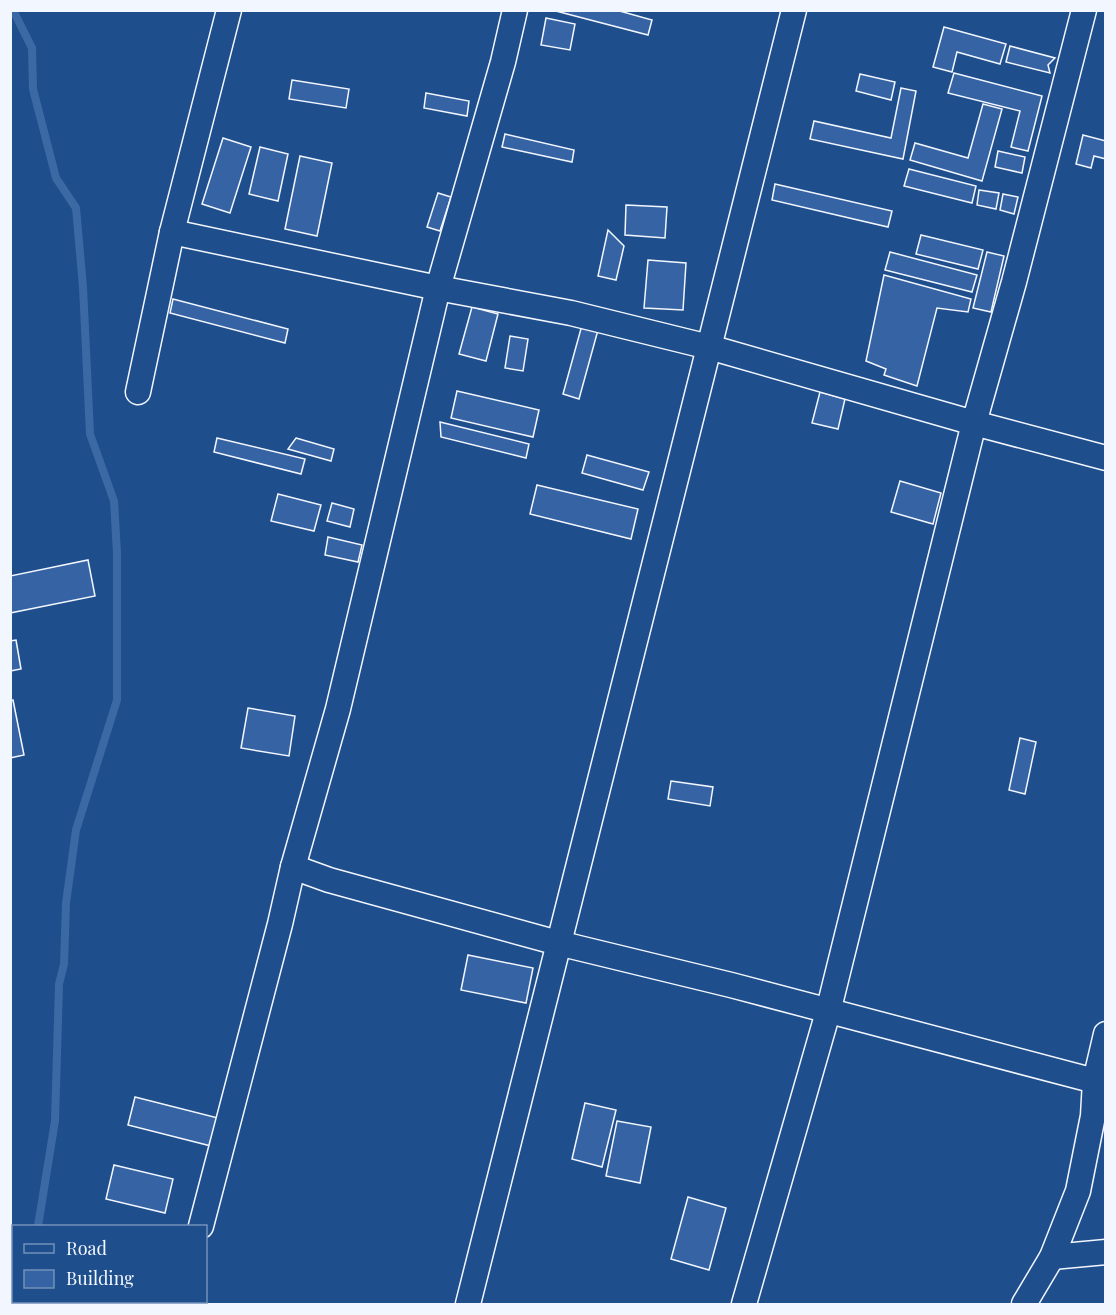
<svg xmlns="http://www.w3.org/2000/svg" width="1116" height="1315" viewBox="0 0 1116 1315" font-family="'Playfair Display',serif">
<rect width="100%" height="100%" fill="#1f4e8c"/>
<g fill="none" stroke-linecap="round" stroke-linejoin="round">
<g stroke="#3b69a3" stroke-width="8">
<polyline points="13,10 32,48 33,89 56,178 76,208 83,287 90,434 114,501 117,553 117,700 76,830 66,903 64,964 59,984 55,1121 38,1226"/>
<polyline points="26,1304 26,1302"/>
</g>
</g>
<g fill="#3563a3" stroke="#f2f6ff" stroke-width="1.5">
<polygon points="552,10 616,10 652,20 648,35"/>
<polygon points="546,18 575,24 570,50 541,45"/>
<polygon points="944,27 1006,44 1000,64 957,52 952,72 933,67"/>
<polygon points="1010,46 1055,58 1048,65 1050,73 1006,62"/>
<polygon points="954,73 1042,96 1028,151 1011,147 1020,111 948,93"/>
<polygon points="860,74 895,82 891,100 856,91"/>
<polygon points="292,80 349,89 346,108 289,99"/>
<polygon points="901,88 916,91 903,159 810,139 814,121 891,138"/>
<polygon points="426,93 469,101 467,116 424,108"/>
<polygon points="983,104 1002,109 982,181 910,160 915,143 968,158"/>
<polygon points="505,134 574,150 572,162 502,147"/>
<polygon points="1083,135 1106,141 1106,159 1094,156 1091,168 1076,164"/>
<polygon points="223,138 251,147 230,213 202,204"/>
<polygon points="260,147 288,154 278,201 249,194"/>
<polygon points="998,151 1025,157 1022,173 995,167"/>
<polygon points="300,156 332,163 317,236 285,229"/>
<polygon points="909,169 976,186 972,203 904,186"/>
<polygon points="775,184 892,211 888,227 772,200"/>
<polygon points="979,190 999,193 996,209 977,205"/>
<polygon points="438,193 451,197 440,231 427,227"/>
<polygon points="1003,194 1018,197 1014,214 1000,210"/>
<polygon points="626,205 667,207 665,238 625,235"/>
<polygon points="608,230 624,246 616,280 598,276"/>
<polygon points="921,235 983,250 978,269 916,254"/>
<polygon points="890,252 977,275 972,292 885,270"/>
<polygon points="987,252 1004,256 991,312 973,308"/>
<polygon points="648,260 686,263 683,310 644,308"/>
<polygon points="884,275 971,299 968,312 937,308 917,386 884,375 886,369 866,361"/>
<polygon points="173,299 288,329 285,343 170,313"/>
<polygon points="472,307 498,314 486,361 459,354"/>
<polygon points="582,325 598,330 579,399 563,394"/>
<polygon points="510,336 528,339 523,371 505,368"/>
<polygon points="457,391 539,410 533,437 451,418"/>
<polygon points="820,392 845,399 838,429 812,423"/>
<polygon points="440,422 529,444 526,458 441,437"/>
<polygon points="217,438 305,459 301,474 214,452"/>
<polygon points="296,438 334,449 331,461 288,449"/>
<polygon points="587,455 649,472 643,490 582,473"/>
<polygon points="900,481 941,493 933,524 891,512"/>
<polygon points="537,485 638,509 631,539 530,514"/>
<polygon points="278,494 321,505 314,531 271,521"/>
<polygon points="332,503 354,509 350,527 327,521"/>
<polygon points="328,537 362,545 358,562 325,555"/>
<polygon points="88,560 95,596 10,613 10,576"/>
<polygon points="16,640 21,669 10,671 10,641"/>
<polygon points="13,700 24,755 10,758 10,701"/>
<polygon points="248,708 295,716 289,756 241,748"/>
<polygon points="1020,738 1036,742 1025,794 1009,790"/>
<polygon points="671,781 713,787 710,806 668,799"/>
<polygon points="468,955 533,968 526,1003 461,990"/>
<polygon points="135,1097 218,1118 211,1146 128,1125"/>
<polygon points="585,1103 616,1110 602,1167 572,1159"/>
<polygon points="617,1121 651,1127 640,1183 606,1176"/>
<polygon points="114,1165 173,1179 165,1213 106,1199"/>
<polygon points="688,1197 726,1208 709,1270 671,1259"/>
<rect x="59" y="1302" width="30" height="2"/>
</g>
<g fill="none" stroke-linecap="round" stroke-linejoin="round">
<defs>
<g id="street">
<polyline points="172,232 438,288 571,313 709,347 974,423 1106,458"/>
<polyline points="138,392 172,232 229,10"/>
<polyline points="293,867 329,880 558,943 731,985 1095,1081"/>
<polyline points="201,1226 280,924 293,867 338,709 438,288 503,62 515,10"/>
<polyline points="1052,1257 1106,1252"/>
<polyline points="181,1304 181,1302"/>
<polyline points="468,1304 794,10"/>
<polyline points="744,1304 828,1012 974,423 1014,282 1084,10"/>
<polyline points="1024,1304 1052,1257 1078,1191 1093,1116 1095,1081 1106,1034"/>
</g>
</defs>
<use href="#street" stroke="#f2f6ff" stroke-width="27"/>
<use href="#street" stroke="#1f4e8c" stroke-width="24"/>
</g>
<rect width="1116" height="1315" fill="none" stroke="#f2f6ff" stroke-width="24"/>
<rect x="12" y="1225" width="195" height="78" fill="#1f4e8c" stroke="#7391ba" stroke-width="1.5"/>
<rect x="24" y="1244" width="30" height="9" fill="#1f4e8c" stroke="#7391ba" stroke-width="1.5"/>
<text x="66" y="1255" font-size="18" fill="#f2f6ff">Road</text>
<rect x="24" y="1270" width="30" height="18" fill="#3563a3" stroke="#7391ba" stroke-width="1.5"/>
<text x="66" y="1285" font-size="18" fill="#f2f6ff">Building</text>
</svg>
